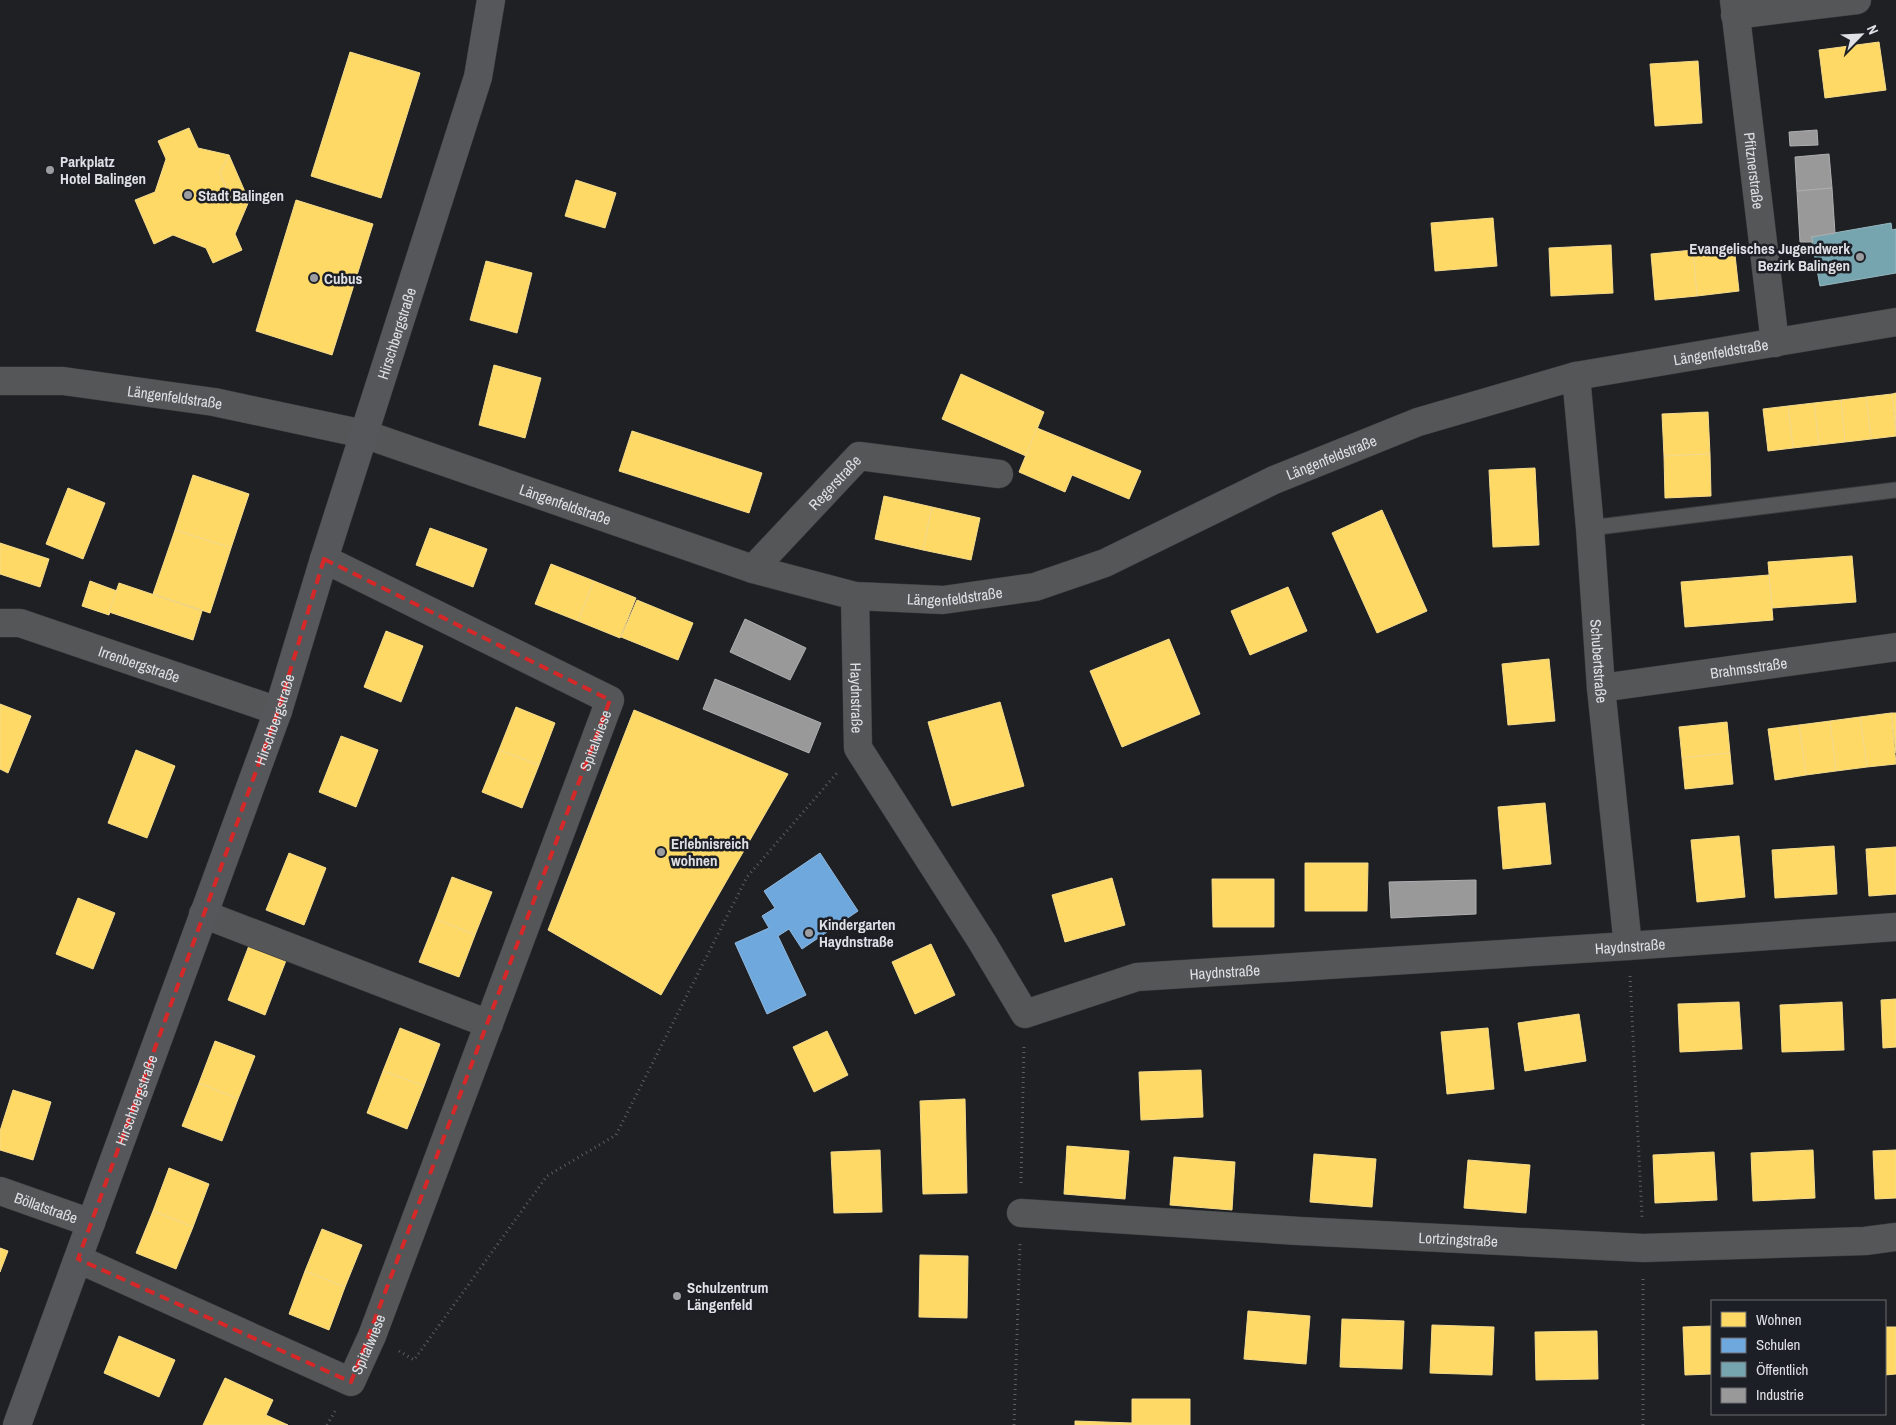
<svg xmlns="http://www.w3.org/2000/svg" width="1896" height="1425" viewBox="0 0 1896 1425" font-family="'Archivo Narrow',sans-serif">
<rect width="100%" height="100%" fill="#1e2023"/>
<g fill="#ffd966" stroke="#f5db8c">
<polygon points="1879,42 1886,90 1825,98 1819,50"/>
<polygon points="350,52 420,73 381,198 311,176"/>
<polygon points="1698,61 1702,123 1655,126 1650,64"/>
<polygon points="189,128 198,148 229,155 220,173 231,199 249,201 235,234 242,250 213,263 206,248 173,235 154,244 135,200 155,192 166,159 158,141"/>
<polygon points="229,155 249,201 231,199 220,173"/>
<polygon points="576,180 616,193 605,228 565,216"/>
<polygon points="296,200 373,224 332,355 256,331"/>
<polygon points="1493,218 1497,266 1435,271 1431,223"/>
<polygon points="1611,245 1613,293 1551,296 1549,248"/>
<polygon points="1734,246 1739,291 1697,296 1693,250"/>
<polygon points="1693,250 1697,296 1655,300 1651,254"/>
<polygon points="486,261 532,273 517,333 470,320"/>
<polygon points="494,365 541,378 525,438 479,425"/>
<polygon points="961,374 1044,412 1026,456 942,419"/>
<polygon points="1896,393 1896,430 1892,394"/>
<polygon points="1892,394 1896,436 1871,439 1866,397"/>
<polygon points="1866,397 1871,439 1845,442 1841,400"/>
<polygon points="1841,400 1845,442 1819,445 1814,403"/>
<polygon points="1814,403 1819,445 1793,448 1788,406"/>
<polygon points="1788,406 1793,448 1768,451 1763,409"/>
<polygon points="1708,412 1710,454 1664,456 1662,414"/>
<polygon points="1037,428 1141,471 1129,499 1072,475 1065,492 1019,472"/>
<polygon points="632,431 762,473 749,513 619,471"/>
<polygon points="1710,454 1711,496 1665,498 1664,456"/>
<polygon points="1535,468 1539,545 1493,547 1489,470"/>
<polygon points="193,475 249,494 231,548 175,530"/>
<polygon points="68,488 105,503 83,559 46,544"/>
<polygon points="884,496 932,507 923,550 875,539"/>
<polygon points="932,507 980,518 971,560 923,550"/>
<polygon points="1382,510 1427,611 1377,633 1332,533"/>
<polygon points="430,528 487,549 473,587 416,565"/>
<polygon points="175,530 231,548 210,613 153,594"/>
<polygon points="0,543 49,559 40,587 0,574"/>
<polygon points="1852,556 1856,602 1772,608 1768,562"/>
<polygon points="551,564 594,581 578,621 535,604"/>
<polygon points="1769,575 1773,620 1685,627 1681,582"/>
<polygon points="90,581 117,591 109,615 82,606"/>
<polygon points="594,581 636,598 620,638 578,621"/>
<polygon points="119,583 202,611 193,640 109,612"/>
<polygon points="1288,587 1307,631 1250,655 1231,611"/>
<polygon points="637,600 693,623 678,660 621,637"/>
<polygon points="386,631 423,646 401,702 364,687"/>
<polygon points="1169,639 1200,714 1122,747 1090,671"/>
<polygon points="1549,659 1555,721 1508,725 1502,664"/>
<polygon points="1000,702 1024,786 952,806 928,722"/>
<polygon points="0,704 31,716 8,773 0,769"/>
<polygon points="516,707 555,723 539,765 499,750"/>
<polygon points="634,710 788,774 661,995 548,930"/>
<polygon points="1891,713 1896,713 1896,753"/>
<polygon points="1891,713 1896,764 1867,767 1860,717"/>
<polygon points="1860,717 1867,767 1836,771 1830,721"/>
<polygon points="1830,721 1836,771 1806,775 1799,725"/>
<polygon points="1727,722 1730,753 1682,758 1679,727"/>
<polygon points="1799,725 1806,775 1775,780 1768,729"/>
<polygon points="341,736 378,750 356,807 319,792"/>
<polygon points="136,750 175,766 147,838 108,823"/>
<polygon points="499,750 539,765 522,808 482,792"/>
<polygon points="1730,753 1733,784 1685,789 1682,758"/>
<polygon points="1545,803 1551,864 1503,869 1498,807"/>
<polygon points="1739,836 1745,897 1697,902 1691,840"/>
<polygon points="1834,846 1837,894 1775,898 1772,850"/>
<polygon points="1896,847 1896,894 1869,896 1866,849"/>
<polygon points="289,853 326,868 304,925 266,910"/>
<polygon points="1305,863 1368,863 1367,911 1305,911"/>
<polygon points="452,877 492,892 475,935 436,919"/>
<polygon points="1112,878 1125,925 1065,942 1052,895"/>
<polygon points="1212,879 1274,879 1274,927 1213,927"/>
<polygon points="78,898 115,913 93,969 56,954"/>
<polygon points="436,919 475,935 459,977 419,962"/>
<polygon points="250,943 287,958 265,1015 228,1000"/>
<polygon points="931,944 955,995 915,1014 892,962"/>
<polygon points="1896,999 1896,1047 1883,1048 1881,1000"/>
<polygon points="1739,1002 1742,1049 1680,1052 1678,1004"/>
<polygon points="1842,1002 1844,1050 1782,1052 1780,1005"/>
<polygon points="1579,1014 1586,1061 1525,1071 1518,1023"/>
<polygon points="400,1028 440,1044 424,1086 383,1071"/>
<polygon points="1488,1028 1494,1089 1447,1094 1441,1032"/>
<polygon points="827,1031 848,1075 814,1092 793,1047"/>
<polygon points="215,1041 255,1056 238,1099 199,1083"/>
<polygon points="1201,1070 1203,1117 1141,1120 1139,1072"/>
<polygon points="383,1071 424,1086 407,1129 367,1113"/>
<polygon points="199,1083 238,1099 222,1141 182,1126"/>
<polygon points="13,1090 51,1102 33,1160 0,1150 0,1131"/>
<polygon points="965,1099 967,1193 923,1194 920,1101"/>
<polygon points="1067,1146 1129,1151 1125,1199 1064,1194"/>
<polygon points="880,1150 882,1212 834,1213 831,1152"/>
<polygon points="1813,1150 1815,1198 1753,1201 1751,1153"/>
<polygon points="1896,1150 1896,1198 1875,1199 1873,1151"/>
<polygon points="1714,1152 1717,1200 1655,1203 1653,1155"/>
<polygon points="1314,1154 1376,1159 1372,1207 1310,1202"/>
<polygon points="1174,1157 1235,1162 1232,1210 1170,1205"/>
<polygon points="1468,1160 1530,1165 1526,1213 1464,1208"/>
<polygon points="169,1168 209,1184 193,1227 153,1211"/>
<polygon points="153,1211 193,1227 176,1269 136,1253"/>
<polygon points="322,1229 362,1245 345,1287 305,1271"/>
<polygon points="0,1248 8,1251 0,1272"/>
<polygon points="920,1255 968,1256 967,1318 919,1317"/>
<polygon points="305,1271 345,1287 329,1330 289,1314"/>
<polygon points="1248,1311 1310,1316 1306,1364 1244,1359"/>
<polygon points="1342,1319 1404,1321 1402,1369 1340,1367"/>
<polygon points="1432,1325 1494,1327 1492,1375 1430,1373"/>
<polygon points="1712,1326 1712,1374 1685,1375 1683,1327"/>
<polygon points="1885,1327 1896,1327 1896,1374 1885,1375"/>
<polygon points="1597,1331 1598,1379 1536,1380 1535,1332"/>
<polygon points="119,1336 175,1360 159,1397 104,1373"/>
<polygon points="225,1378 273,1400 266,1415 288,1425 203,1425"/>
<polygon points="1132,1399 1190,1399 1190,1425 1075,1425 1075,1421 1132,1423"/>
</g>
<polygon fill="#6fa8dc" stroke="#90b9df" points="820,853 858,911 802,949 789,929 778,936 806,995 767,1014 735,943 769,928 762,916 775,908 764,891"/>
<polygon fill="#76a5af" stroke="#95b7bf" points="1891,223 1892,230 1896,229 1896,273 1820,286 1811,237"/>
<g fill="#999" stroke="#aeaeb0">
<polygon points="1817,130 1818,145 1790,146 1789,132"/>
<polygon points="1829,154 1832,188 1797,191 1795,157"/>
<polygon points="1832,188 1835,233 1811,237 1813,242 1800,242 1797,191"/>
<polygon points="745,619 806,648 790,680 730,652"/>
<polygon points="715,679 821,723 809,753 703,709"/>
<polygon points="1476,880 1476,914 1391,918 1389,882"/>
</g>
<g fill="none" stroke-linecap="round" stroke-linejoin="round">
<defs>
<polyline id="lane" points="1590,528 1896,490"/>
<g id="street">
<path id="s1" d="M 1734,0 L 1775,343"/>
<polyline points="1735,15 1857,0"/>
<path id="s2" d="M 1576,376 L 1590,528 L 1601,688 L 1628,946"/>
<path id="s3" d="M 0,381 L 63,381 L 214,402 L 364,434 L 753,569 L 855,596 L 943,600 L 1035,587 L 1105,563 L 1274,480 L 1418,422 L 1576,376 L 1896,322"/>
<path id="s4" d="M 753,569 L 859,456 L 999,474"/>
<path id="s5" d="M 855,596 L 858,748 L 982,942 L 1025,1014 L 1137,977 L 1628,946 L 1896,927"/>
<path id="s6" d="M 0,623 L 20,623 L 278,711"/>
<path id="s7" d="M 1601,688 L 1896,647"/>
<polyline points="203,914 489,1024"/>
<path id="s8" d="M 0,1191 L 91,1223"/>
<path id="s9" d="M 1021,1213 L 1299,1231 L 1643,1248 L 1865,1241 L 1896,1237"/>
<path id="s10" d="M 78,1259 L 351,1382 L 372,1336 L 610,700 L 324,559"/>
</g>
<g id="secondary">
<path id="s11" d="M 17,1425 L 278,711 L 324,559 L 478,77 L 491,0"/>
</g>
</defs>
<use href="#lane" stroke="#3a3b3d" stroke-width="17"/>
<use href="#street" stroke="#3a3b3d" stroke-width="29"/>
<use href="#secondary" stroke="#3a3b3d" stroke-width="29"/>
<g stroke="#5d5e60" stroke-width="3" stroke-dasharray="1 4" stroke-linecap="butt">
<polyline points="1630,976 1642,1217"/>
<polyline points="1021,1183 1024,1044"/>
<polyline points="399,1351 414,1360 547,1176 616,1135 747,877 837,773"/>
<polyline points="327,1425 337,1408"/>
<polyline points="1014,1425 1020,1244"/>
<polyline points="1643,1425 1643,1278"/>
</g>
<use href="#lane" stroke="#545657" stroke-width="15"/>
<use href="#street" stroke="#545657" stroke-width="28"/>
<use href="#secondary" stroke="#56575a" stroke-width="28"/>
</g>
<path fill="none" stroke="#d62828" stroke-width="4" stroke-dasharray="10 6" stroke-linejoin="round" d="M 324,559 L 610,700 L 351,1382 L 78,1259 L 278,711 Z"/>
<g fill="#9b9da1" stroke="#1c1f25" stroke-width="2">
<circle cx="50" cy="170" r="5"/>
<circle cx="188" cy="195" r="5"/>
<circle cx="1860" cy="257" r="5"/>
<circle cx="314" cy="278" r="5"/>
<circle cx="661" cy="852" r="5"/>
<circle cx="809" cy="933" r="5"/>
<circle cx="677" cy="1296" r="5"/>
</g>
<g text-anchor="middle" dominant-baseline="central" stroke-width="5" stroke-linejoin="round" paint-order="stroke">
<g font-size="15" font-weight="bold" fill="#dee0e5" stroke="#1c1f25" text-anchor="start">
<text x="60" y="161">Parkplatz<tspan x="60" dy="17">Hotel Balingen</tspan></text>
<text x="198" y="195">Stadt Balingen</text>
<text x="1850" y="248" text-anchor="end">Evangelisches Jugendwerk<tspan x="1850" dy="17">Bezirk Balingen</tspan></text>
<text x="324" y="278">Cubus</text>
<text x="671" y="843">Erlebnisreich<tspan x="671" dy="17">wohnen</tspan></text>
<text x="819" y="924">Kindergarten<tspan x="819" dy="17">Haydnstraße</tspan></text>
<text x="687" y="1287">Schulzentrum<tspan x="687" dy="17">Längenfeld</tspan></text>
</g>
<g font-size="15" fill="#dee0e5" stroke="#1c1f25">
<text stroke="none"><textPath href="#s1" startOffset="172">Pfitznerstraße</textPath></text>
<text stroke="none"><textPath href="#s11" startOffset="1156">Hirschbergstraße</textPath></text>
<text stroke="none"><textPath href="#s3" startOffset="1796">Längenfeldstraße</textPath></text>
<text stroke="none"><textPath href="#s3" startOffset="176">Längenfeldstraße</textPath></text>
<text stroke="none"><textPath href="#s3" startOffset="1391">Längenfeldstraße</textPath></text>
<text stroke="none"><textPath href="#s4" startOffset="119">Regerstraße</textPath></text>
<text stroke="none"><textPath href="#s3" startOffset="582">Längenfeldstraße</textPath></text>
<text stroke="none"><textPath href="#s3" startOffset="986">Längenfeldstraße</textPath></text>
<text stroke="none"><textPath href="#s2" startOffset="286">Schubertstraße</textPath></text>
<text stroke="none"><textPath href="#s6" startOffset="146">Irrenbergstraße</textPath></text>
<text stroke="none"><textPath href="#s7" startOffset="149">Brahmsstraße</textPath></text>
<text stroke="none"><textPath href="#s5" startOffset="102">Haydnstraße</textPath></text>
<text stroke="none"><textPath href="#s11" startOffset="751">Hirschbergstraße</textPath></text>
<text stroke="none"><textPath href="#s10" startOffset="986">Spitalwiese</textPath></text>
<text stroke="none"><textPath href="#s5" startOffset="1078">Haydnstraße</textPath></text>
<text stroke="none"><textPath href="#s5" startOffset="672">Haydnstraße</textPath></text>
<text stroke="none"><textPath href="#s11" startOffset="346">Hirschbergstraße</textPath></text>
<text stroke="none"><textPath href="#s8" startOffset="49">Böllatstraße</textPath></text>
<text stroke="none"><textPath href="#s9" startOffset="438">Lortzingstraße</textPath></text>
<text stroke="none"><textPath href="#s10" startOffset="341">Spitalwiese</textPath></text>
</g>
</g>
<rect x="1711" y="1300" width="175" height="115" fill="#1c1f25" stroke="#6a6c72"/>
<rect x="1721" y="1312" width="25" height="15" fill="#ffd966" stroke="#6a6c72"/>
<text x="1756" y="1325" font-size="15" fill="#dee0e5">Wohnen</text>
<rect x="1721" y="1338" width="25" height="15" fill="#6fa8dc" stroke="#6a6c72"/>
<text x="1756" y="1350" font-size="15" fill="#dee0e5">Schulen</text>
<rect x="1721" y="1362" width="25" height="15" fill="#76a5af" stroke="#6a6c72"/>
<text x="1756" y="1375" font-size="15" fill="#dee0e5">Öffentlich</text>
<rect x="1721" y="1388" width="25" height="15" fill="#999999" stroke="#6a6c72"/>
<text x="1756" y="1400" font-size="15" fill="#dee0e5">Industrie</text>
<g transform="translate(1861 35) rotate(66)" stroke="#1c1f25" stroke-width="4" paint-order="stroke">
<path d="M0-4L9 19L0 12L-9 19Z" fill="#dee0e5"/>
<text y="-8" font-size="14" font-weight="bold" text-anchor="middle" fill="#dee0e5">N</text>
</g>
</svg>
